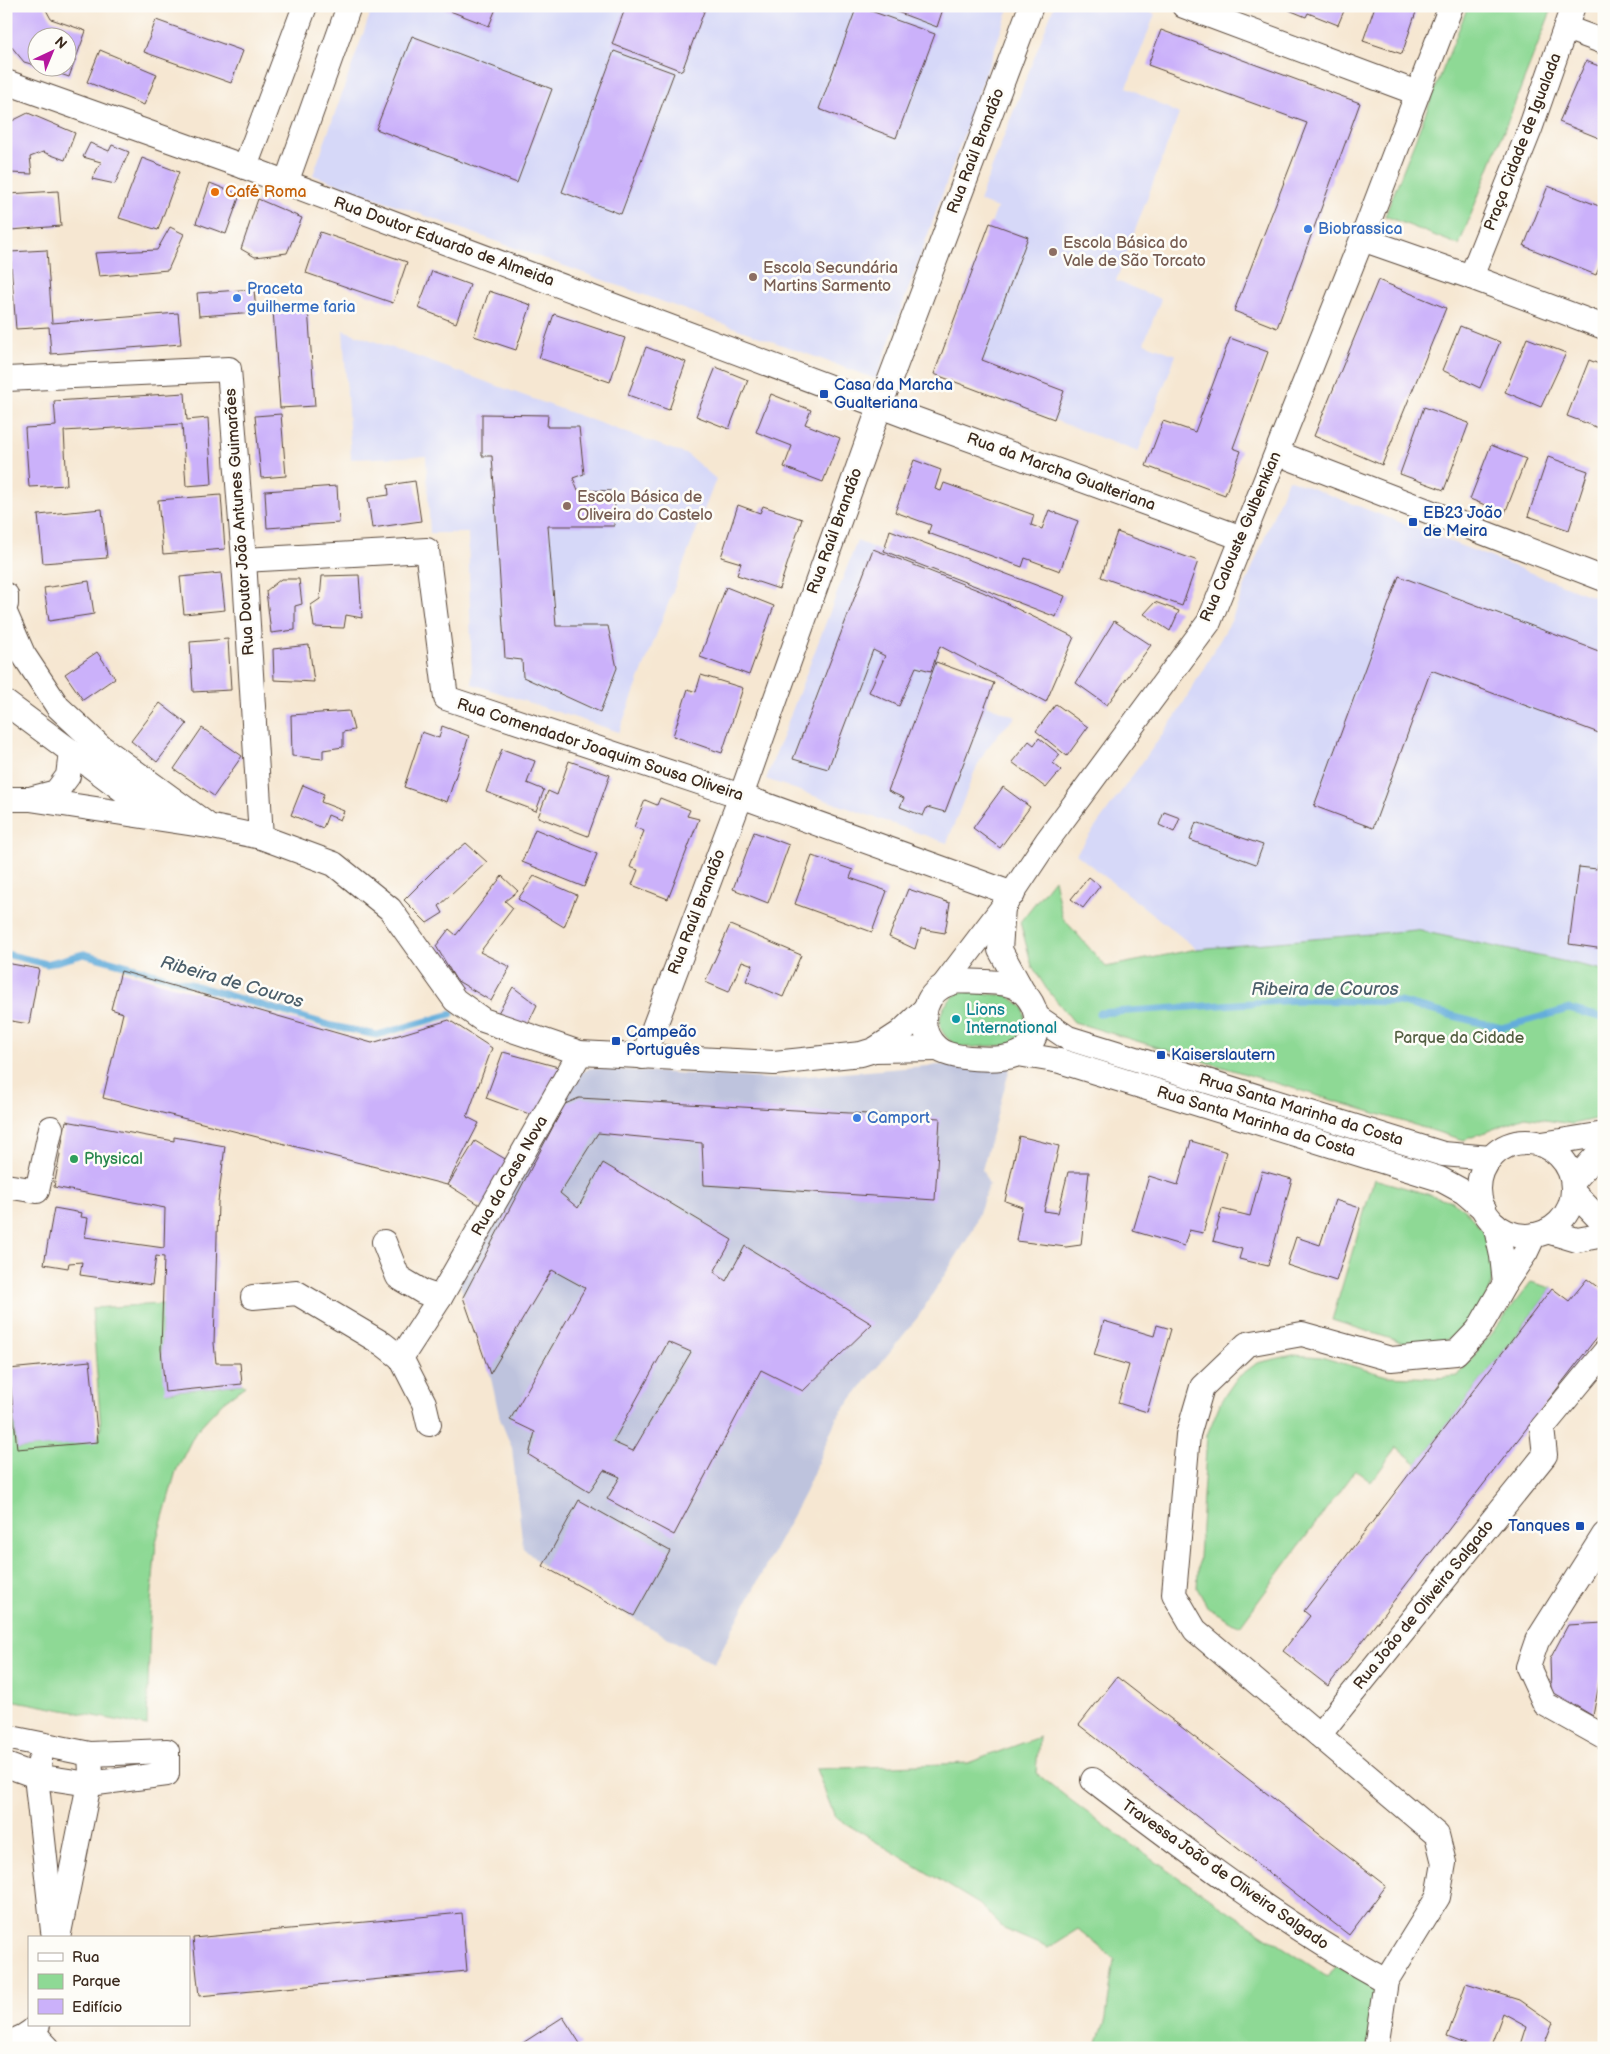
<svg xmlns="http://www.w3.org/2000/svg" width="1610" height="2054" viewBox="0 0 1610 2054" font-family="'Balsamiq Sans',sans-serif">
<rect width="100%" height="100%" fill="#fdfcf7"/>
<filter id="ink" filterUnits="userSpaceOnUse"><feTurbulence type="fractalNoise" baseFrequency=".02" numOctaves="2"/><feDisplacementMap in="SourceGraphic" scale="10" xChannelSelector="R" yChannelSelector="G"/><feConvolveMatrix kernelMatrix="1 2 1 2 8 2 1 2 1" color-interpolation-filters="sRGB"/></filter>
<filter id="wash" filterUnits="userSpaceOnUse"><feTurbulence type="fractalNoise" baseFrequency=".0096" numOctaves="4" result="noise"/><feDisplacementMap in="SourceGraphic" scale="20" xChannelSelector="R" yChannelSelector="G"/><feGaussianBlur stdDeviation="1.12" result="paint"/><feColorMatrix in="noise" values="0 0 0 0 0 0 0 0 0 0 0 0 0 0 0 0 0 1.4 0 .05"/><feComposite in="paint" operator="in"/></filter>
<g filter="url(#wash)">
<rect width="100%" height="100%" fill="#f6e7d2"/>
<g fill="#d6d8f8">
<polygon points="373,6 1010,6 876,379 313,175"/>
<polygon points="1054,6 1135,6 1155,14 1127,87 1179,114 1116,281 1161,299 1144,343 1176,355 1138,452 934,374 997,208 979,201"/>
<polygon points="343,330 688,455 716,479 619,732 472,684 468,533 430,533 426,456 351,459"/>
<polygon points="1288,479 1604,601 1604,970 1416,930 1197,949 1076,854 1177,714 1231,621"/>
<polygon points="857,541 983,592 941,646 936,662 994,683 986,705 1016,717 999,733 985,751 974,773 947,843 766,779"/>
</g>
<polygon fill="#bec3dd" points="951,1064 1010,1068 982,1170 989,1184 973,1230 918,1317 837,1417 805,1492 714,1664 543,1566 523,1548 512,1448 500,1419 490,1374 459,1282 573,1078 590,1068 772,1079"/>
<g fill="#8ed995" stroke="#64825a">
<polygon points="1468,6 1553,6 1459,245 1385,216"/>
<polygon points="1054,879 1062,917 1106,967 1197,949 1416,930 1604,970 1604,1117 1572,1124 1525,1117 1464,1140 1074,1022 1046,988 1032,966 1020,922"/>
<path d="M 963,991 L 1009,996 L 1024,1008 C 1024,1013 1027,1021 1026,1027 C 1023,1046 1000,1046 985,1046 C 975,1047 964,1049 955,1044 C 929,1029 940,1001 963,991 Z"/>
<polygon points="1374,1179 1452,1201 1464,1209 1487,1235 1493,1271 1490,1291 1464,1332 1445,1341 1417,1347 1332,1320"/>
<polygon points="1531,1282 1552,1288 1417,1464 1397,1447 1371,1482 1355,1470 1240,1626 1208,1608 1197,1588 1207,1435 1221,1401 1237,1378 1257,1363 1293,1355 1321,1357 1387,1376 1437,1378 1458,1376"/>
<polygon points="163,1304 161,1349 166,1392 242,1384 245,1386 223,1402 196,1431 176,1471 156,1542 150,1616 147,1726 6,1699 6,1348 17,1449 98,1441 101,1429 92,1308"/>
<path d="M 1039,1737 L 1036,1773 C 1128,1847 1229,1911 1328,1977 L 1337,1965 L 1376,1989 L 1368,2048 L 1096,2048 L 1106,2018 L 1114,1959 L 1078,1929 L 1048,1948 L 1004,1929 L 979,1904 L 835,1817 L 816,1769 L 968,1763 Z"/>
</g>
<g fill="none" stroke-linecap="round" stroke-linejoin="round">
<g stroke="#63addb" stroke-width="7">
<polyline points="6,954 47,964 84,954 143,970 332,1026 377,1035 451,1014"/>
<polyline points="1099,1013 1297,1000 1399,1002 1501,1028 1569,1009 1604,1018"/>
</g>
</g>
<g id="blocks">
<g fill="#cbb1fa" fill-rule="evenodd">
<polygon points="6,6 44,6 51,19 86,31 69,77 43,68 68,68 68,38 38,38 38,66 24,62 6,40"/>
<polygon points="437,6 497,6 489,26"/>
<polygon points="626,6 706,6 682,71 612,44"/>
<polygon points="857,6 935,34 896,138 819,109"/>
<polygon points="881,6 944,6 937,27"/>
<polygon points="1290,6 1346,6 1338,25 1308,13 1306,17 1289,10"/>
<polygon points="1375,6 1418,6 1402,54 1363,41"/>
<polygon points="156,20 243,51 231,83 144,52"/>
<polygon points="1161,30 1360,103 1277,328 1234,311 1307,123 1148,65"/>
<polygon points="412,36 552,89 517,183 376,129"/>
<polygon points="100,50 157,74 144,105 87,82"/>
<polygon points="614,51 674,73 621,214 562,192"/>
<polygon points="1586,61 1604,68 1604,140 1559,122"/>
<polygon points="28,113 75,133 65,160 43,152 30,157 32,174 10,173 6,124"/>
<polygon points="90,143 109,151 112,145 129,152 115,184 92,179 101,162 83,157"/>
<polygon points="142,158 179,172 158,230 119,218"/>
<polygon points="210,183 240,195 226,234 196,223"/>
<polygon points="1548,186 1604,208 1604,256 1596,275 1524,246"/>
<polygon points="58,191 61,226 11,230 8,194"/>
<polygon points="258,199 302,218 287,253 255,257 241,249"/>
<polygon points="990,223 1028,237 982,360 1064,391 1054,419 934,374"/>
<polygon points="170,227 184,234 168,270 99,276 95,253 157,250"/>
<polygon points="320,232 407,262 393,303 306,273"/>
<polygon points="47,250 52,323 178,313 181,344 51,354 49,327 16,329 10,252"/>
<polygon points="432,271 470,285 456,323 418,308"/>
<polygon points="1378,280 1446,308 1382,465 1314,436"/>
<polygon points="254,289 256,312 199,316 197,293"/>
<polygon points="489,291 531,305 516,350 474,336"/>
<polygon points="308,308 315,406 280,408 273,310"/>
<polygon points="554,314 625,338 610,382 539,358"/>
<polygon points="1460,326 1500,342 1480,388 1442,370"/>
<polygon points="1230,338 1268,352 1233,448 1241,451 1225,495 1146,466 1163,421 1195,432"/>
<polygon points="1527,338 1566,353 1541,407 1505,392"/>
<polygon points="646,347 686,362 669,410 628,395"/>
<polygon points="1589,360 1604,366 1604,430 1567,416"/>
<polygon points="716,367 748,380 729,429 696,416"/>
<polygon points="185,393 187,420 208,418 212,484 186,486 182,424 64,431 67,485 29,487 25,428 56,426 54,401"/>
<polygon points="771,394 811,410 805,424 840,438 823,482 784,467 792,446 756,432"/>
<polygon points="1424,407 1469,423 1444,490 1400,474"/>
<polygon points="281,414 286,476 261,478 255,416"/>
<polygon points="482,414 548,415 547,427 579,427 584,474 573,478 578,490 615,491 614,526 548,526 556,626 608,626 617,668 600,712 523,677 522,660 505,658 492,456 482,456"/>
<polygon points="1491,445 1526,459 1505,513 1470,499"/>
<polygon points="1548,457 1588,471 1569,530 1528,516"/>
<polygon points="914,460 941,470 935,489 941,491 944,483 1034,515 1031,525 1042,529 1049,510 1078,521 1060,571 1025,558 1022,567 928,533 931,525 895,512"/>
<polygon points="415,481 421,521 372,528 368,498 389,495 388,485"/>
<polygon points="337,486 339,523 267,528 265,491"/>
<polygon points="221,495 225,549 163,554 158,500"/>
<polygon points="738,505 760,513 763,506 802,519 779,589 737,575 741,563 721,557"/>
<polygon points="102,509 107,558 43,563 38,515"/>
<polygon points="890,530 1065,596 1056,617 884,551"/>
<polygon points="1117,532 1198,561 1182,606 1101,577"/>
<polygon points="873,549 983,592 1074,637 1046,702 940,646 931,671 916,667 899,706 869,692 885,656 873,650 828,769 793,759"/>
<polygon points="221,573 225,610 184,614 180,577"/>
<polygon points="359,575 362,618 346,615 344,628 314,627 311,605 320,599 322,576"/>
<polygon points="1399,576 1604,653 1604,735 1431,670 1373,828 1314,806"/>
<polygon points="281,579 299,579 302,604 295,606 295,630 271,633 266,591"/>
<polygon points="89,581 94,614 49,621 44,588"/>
<polygon points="726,587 774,606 749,675 700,657"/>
<polygon points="1155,602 1179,611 1170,631 1144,614"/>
<polygon points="1114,621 1151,645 1107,705 1076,683"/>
<polygon points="228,639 231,690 193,692 190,642"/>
<polygon points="309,645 314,682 274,680 273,649"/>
<polygon points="97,652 115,678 83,700 65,674"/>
<polygon points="936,662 994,683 945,812 927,807 923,816 900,807 904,798 888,791"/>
<polygon points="701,675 743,688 722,753 673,736 688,689 696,692"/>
<polygon points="160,703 187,724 157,762 131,741"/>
<polygon points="1056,704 1088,727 1067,756 1036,731"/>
<polygon points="349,711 354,730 343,732 343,747 323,750 323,759 292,756 291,715"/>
<polygon points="442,726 469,736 447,802 404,787 422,732 439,738"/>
<polygon points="202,728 242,756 214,796 174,769"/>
<polygon points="1039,738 1060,755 1053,763 1061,770 1046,788 1012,762 1029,741 1034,745"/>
<polygon points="502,749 535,761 527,783 544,790 536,811 486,792"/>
<polygon points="569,761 610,775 588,836 538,817 548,791 557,795"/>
<polygon points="303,785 324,794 321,802 344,811 340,820 328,815 323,828 291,815"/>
<polygon points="1003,787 1030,807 1000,848 973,828"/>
<polygon points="660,798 690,810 687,816 699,819 668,899 632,885 638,870 630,867 644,831 634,827 645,800 657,805"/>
<polygon points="1164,812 1180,818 1174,832 1159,825"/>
<polygon points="1196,822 1263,845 1256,864 1190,840"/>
<polygon points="535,829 597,854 584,887 522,862"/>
<polygon points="754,832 789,845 768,903 733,889"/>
<polygon points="466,843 487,862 439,906 443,913 427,923 404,900 438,866"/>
<polygon points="812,856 853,870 850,878 887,891 872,932 795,904"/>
<polygon points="1598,863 1604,864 1604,949 1569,944 1579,867 1597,869"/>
<polygon points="502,876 518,891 505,901 513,908 480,952 510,967 491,1001 456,980 436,946 449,929 456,935"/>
<polygon points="534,876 577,895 564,927 518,899"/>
<polygon points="1089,877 1100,886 1083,908 1071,899"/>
<polygon points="908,889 950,903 945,933 921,929 915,949 889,937"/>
<polygon points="730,925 801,955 783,997 746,981 753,965 742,961 729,992 705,982"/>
<polygon points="6,963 39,969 29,1024 6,1020"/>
<polygon points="121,971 372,1043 449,1020 492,1048 467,1117 479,1123 447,1185 103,1098 123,1013 111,1009"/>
<polygon points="513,987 537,1005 524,1032 498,1013"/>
<polygon points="503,1052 562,1068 540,1118 486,1098"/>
<path d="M 579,1098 L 940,1118 L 935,1200 L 704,1185 L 702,1143 L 598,1133 L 560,1193 L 578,1208 L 603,1163 L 732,1240 L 714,1272 L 726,1281 L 745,1246 L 872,1324 L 803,1391 L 761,1370 L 674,1535 L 607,1499 L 620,1477 L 604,1470 L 589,1492 L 529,1455 L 535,1432 L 510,1420 L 585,1288 L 552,1270 L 490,1374 L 463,1297 L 565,1104 ZM 668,1342 L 691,1352 L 633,1451 L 613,1442 Z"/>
<polygon points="66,1121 174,1141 174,1137 225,1146 218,1202 214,1343 216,1363 240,1363 242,1384 165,1392 161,1349 164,1257 156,1256 152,1285 80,1275 82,1262 69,1263 68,1268 44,1264 54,1208 82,1213 81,1217 88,1218 85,1237 164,1248 165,1208 54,1187"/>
<polygon points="1019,1136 1059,1146 1044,1211 1058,1213 1068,1172 1089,1172 1081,1245 1066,1247 1016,1241 1022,1207 1005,1201"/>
<polygon points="475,1141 512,1163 485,1208 448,1185"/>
<polygon points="1191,1141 1227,1152 1203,1233 1189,1230 1184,1246 1133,1231 1149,1176 1178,1185"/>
<polygon points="1262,1171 1292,1179 1268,1266 1239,1259 1242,1249 1213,1241 1222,1209 1250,1216"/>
<polygon points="1335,1200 1360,1208 1336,1281 1287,1265 1296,1237 1320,1245"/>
<polygon points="1587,1279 1604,1292 1604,1328 1328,1686 1283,1651 1310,1616 1304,1611 1552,1288 1569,1301"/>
<polygon points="1104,1321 1154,1336 1157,1325 1171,1329 1147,1412 1118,1403 1129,1365 1094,1355"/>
<polygon points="90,1361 98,1442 17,1449 9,1369"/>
<polygon points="579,1500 670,1551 634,1616 543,1566"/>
<polygon points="1604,1623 1604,1657 1593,1716 1551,1691 1550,1659 1568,1625"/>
<polygon points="1117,1677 1386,1886 1349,1935 1079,1725"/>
<polygon points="462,1913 467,1971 199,1996 193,1938"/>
<polygon points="1466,1983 1520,2000 1553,2023 1543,2048 1520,2048 1527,2026 1503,2013 1490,2048 1476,2048 1447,2037"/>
<polygon points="563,2017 581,2045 576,2048 520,2048 518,2046"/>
</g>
</g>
</g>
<g filter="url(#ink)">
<use href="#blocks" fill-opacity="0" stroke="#574639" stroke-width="1"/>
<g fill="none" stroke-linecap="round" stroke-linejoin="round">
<defs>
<g id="minor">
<polyline points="1184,6 1417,93"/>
<polyline points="1566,28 1604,42"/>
<polyline points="6,82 245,167 912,418 1242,538"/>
<polyline points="245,167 305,6"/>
<polyline points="286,183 349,6"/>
<polyline points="1362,239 1471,277 1604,327"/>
<polyline points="1471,277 1530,129 1573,6"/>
<polyline points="6,379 229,369 244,560 261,837"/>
<polyline points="1277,453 1604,579"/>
<polyline points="244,560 427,550 446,698 741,796 1013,894"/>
<polyline points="6,595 6,604"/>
<polyline points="6,615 23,654 58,707 101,747 205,823"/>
<polyline points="6,703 135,799 162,809"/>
<polyline points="33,798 56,792 68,776 71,752"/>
<polyline points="6,799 30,799 208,826 261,837 334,864 390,909 455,1000 483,1020 580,1053 774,1063 861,1054 874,1050 938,1049"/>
<polyline points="1003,907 1000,950 1023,992"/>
<path d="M 957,981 C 971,982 998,981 1010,985 C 1041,994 1048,1044 1015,1055 C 999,1061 951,1060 937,1048 C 918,1032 920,999 943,986 C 947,984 952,983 957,981 Z"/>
<polyline points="943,986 1003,907 1047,841 1209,622 1362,239 1451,6"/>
<polyline points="1037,1017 1068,1038 1443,1154 1491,1158"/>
<polyline points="874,1050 900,1033 925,1009"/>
<polyline points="1018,1054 1060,1061 1440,1179 1464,1192 1484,1209"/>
<polyline points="643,1057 741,796 880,406 1031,6"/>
<circle cx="1526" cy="1189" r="47"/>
<polyline points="1542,1144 1604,1134"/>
<polyline points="1573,1182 1604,1147"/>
<polyline points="6,1186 37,1191 51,1128"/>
<polyline points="1573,1192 1604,1224"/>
<polyline points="1495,1224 1502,1256 1505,1283"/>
<polyline points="1547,1231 1577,1240 1604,1235"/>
<polyline points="384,1242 398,1277 423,1292 440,1298 580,1053"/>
<polyline points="253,1297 297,1293 383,1344 401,1358"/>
<polyline points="429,1424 424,1403 401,1358 440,1298"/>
<polyline points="1604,1535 1537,1641 1528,1667 1545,1704 1604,1737"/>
<polyline points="1319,1735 1545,1455 1542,1428 1604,1353"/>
<polyline points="6,1737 90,1754 91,1774 58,1938"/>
<polyline points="40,1761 36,1776 53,1931"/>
<polyline points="6,1765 36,1776 89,1784 167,1774 167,1751 90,1754"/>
<path d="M 1093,1780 C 1188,1852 1282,1924 1386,1981"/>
<polyline points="33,2032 48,2048"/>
<path d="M 6,2043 C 19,2040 29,2035 38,2025"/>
<polyline points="1376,2048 1386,1981 1438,1897 1444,1863 1437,1835 1195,1630 1174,1594 1188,1435 1202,1387 1247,1344 1302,1334 1391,1359 1456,1353 1478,1330 1505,1283 1526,1252 1534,1235"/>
</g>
</defs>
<use href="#minor" stroke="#574639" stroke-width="26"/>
<use href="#minor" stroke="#fff" stroke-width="24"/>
</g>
</g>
<circle fill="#e8710a" stroke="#fdfcf7" stroke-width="2" cx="215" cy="192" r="5"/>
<g fill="#3f7fe0" stroke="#fdfcf7" stroke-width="2">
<circle cx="1308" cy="229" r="5"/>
<circle cx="237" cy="298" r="5"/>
<circle cx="857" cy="1118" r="5"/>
</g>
<g fill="#8d6e63" stroke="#fdfcf7" stroke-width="2">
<circle cx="1053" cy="252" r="5"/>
<circle cx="753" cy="277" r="5"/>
<circle cx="567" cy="506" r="5"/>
</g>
<g fill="#1a4fb4" stroke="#fdfcf7" stroke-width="2">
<rect x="819" y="389" width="10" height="10" rx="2.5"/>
<rect x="1408" y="517" width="10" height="10" rx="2.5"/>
<rect x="611" y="1036" width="10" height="10" rx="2.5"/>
<rect x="1156" y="1050" width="10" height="10" rx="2.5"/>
<rect x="1575" y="1521" width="10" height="10" rx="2.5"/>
</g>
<circle fill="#0f9aa8" stroke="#fdfcf7" stroke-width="2" cx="956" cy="1019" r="5"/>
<circle fill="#2e9e5b" stroke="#fdfcf7" stroke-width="2" cx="74" cy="1159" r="5"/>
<g text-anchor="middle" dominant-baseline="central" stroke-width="5" stroke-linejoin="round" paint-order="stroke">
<g font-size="16" fill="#3b2a1e" stroke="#fdfcf7">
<text transform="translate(1523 142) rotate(-69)">Praça Cidade de Igualada</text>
<text transform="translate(976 151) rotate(-69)">Rua Raúl Brandão</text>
<text transform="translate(444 242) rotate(20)">Rua Doutor Eduardo de Almeida</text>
<text transform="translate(1061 472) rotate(20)">Rua da Marcha Gualteriana</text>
<text transform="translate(240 522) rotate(-94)">Rua Doutor João Antunes Guimarães</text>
<text transform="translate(835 531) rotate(-70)">Rua Raúl Brandão</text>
<text transform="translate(1241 537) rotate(-67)">Rua Calouste Gulbenkian</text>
<text transform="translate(600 750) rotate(18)">Rua Comendador Joaquim Sousa Oliveira</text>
<text transform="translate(697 912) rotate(-69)">Rua Raúl Brandão</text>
<text transform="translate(1301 1110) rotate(17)">Rrua Santa Marinha da Costa</text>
<text transform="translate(1256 1122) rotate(17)">Rua Santa Marinha da Costa</text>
<text transform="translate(510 1176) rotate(-60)">Rua da Casa Nova</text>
<text transform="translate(1424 1605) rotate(-51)">Rua João de Oliveira Salgado</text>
<text transform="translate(1225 1875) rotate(35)">Travessa João de Oliveira Salgado</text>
</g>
<g font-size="16" fill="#c56008" stroke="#fdfcf7" text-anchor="start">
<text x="225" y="192">Café Roma</text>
</g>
<g font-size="16" fill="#366cbe" stroke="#fdfcf7" text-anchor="start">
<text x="1318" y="229">Biobrassica</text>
<text x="247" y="289">Praceta<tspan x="247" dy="18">guilherme faria</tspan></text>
<text x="867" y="1118">Camport</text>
</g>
<g font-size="16" fill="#785e54" stroke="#fdfcf7" text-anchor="start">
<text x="1063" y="243">Escola Básica do<tspan x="1063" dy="18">Vale de São Torcato</tspan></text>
<text x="763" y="268">Escola Secundária<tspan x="763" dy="18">Martins Sarmento</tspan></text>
<text x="577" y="497">Escola Básica de<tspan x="577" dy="18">Oliveira do Castelo</tspan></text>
</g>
<g font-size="16" fill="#164399" stroke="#fdfcf7" text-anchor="start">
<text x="834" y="385">Casa da Marcha<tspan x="834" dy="18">Gualteriana</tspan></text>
<text x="1423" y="513">EB23 João<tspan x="1423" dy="18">de Meira</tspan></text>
<text x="626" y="1032">Campeão<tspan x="626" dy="18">Português</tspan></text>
<text x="1171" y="1055">Kaiserslautern</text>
<text x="1570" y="1526" text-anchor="end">Tanques</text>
</g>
<g font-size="16" fill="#0d838f" stroke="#fdfcf7" text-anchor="start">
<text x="966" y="1010">Lions<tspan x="966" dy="18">International</tspan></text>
</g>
<g font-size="16" fill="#545f42" stroke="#fdfcf7">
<text x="1459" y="1038">Parque da Cidade</text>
</g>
<g font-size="16" fill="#27864d" stroke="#fdfcf7" text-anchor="start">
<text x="84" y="1159">Physical</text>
</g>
<g font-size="18" font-style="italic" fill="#4b5e6a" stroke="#fdfcf7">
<text transform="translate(232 982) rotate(16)">Ribeira de Couros</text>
<text x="1325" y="989">Ribeira de Couros</text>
</g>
</g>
<rect width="1610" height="2054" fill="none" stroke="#fdfcf7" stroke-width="25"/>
<rect x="28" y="1936" width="162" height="90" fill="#fdfcf7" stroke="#afa8a0"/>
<rect x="38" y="1953" width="25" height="8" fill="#ffffff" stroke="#afa8a0"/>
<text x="72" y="1962" font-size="15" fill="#3b2a1e">Rua</text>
<rect x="38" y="1974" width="25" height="15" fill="#8ed995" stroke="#afa8a0"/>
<text x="72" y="1986" font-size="15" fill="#3b2a1e">Parque</text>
<rect x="38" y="1999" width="25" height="15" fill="#cbb1fa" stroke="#afa8a0"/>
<text x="72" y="2012" font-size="15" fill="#3b2a1e">Edifício</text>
<g transform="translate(52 52) rotate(44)"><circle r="24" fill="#fdfcf7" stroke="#afa8a0"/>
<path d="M0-4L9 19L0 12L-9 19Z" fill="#b5179e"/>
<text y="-8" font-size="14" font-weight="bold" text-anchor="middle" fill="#3b2a1e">N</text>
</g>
</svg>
